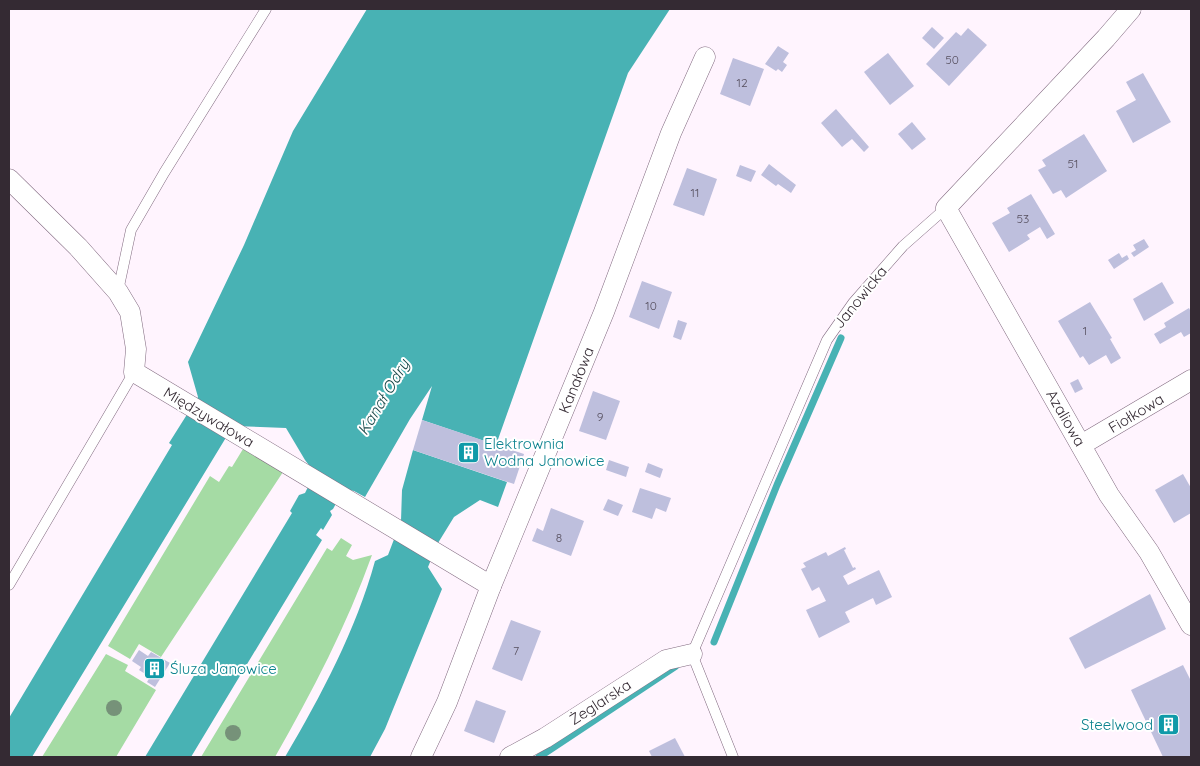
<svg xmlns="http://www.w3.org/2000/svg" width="1200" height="766" viewBox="0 0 1200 766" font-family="Quicksand,sans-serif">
<rect width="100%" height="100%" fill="#fff4fe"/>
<g fill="#a5dba4">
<polygon points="243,449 283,472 161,657 139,644 130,659 108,646 210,476 219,482 229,466 232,467"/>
<path d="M 341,538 L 352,545 L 346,556 L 353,560 L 372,555 C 347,625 312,692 275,757 L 201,757 L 327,548 L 332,551 Z"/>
<polygon points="106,654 128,665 125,671 156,690 116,757 42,757"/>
</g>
<g fill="#48b2b4">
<polygon points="367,9 670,9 628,73 496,445 422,420 432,386 410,419 365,497 354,491 344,489 333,509 330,511 332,515 323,530 321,528 316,535 322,540 191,757 145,757 292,513 290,511 299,495 305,493 315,473 305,460 286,428 233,426 32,757 9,757 9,718 172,445 169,443 198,397 188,362 244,245 293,131"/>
<path d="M 413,450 L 507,482 L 498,507 L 480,500 L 454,517 L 438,543 L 428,567 L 442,589 L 385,729 L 370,757 L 285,757 C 321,696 356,630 375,561 L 388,555 L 401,521 L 402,490 Z"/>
</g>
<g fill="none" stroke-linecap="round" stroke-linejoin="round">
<g stroke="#48b2b4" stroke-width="7">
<polyline points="714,642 777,485 841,338"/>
<polyline points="539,757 676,666"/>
</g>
</g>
<g fill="#bebfdd">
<polygon points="932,27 944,38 934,49 922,38"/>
<polygon points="968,28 987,45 949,86 926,64 956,32 961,36"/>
<polygon points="778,46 789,53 783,62 787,65 782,72 778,69 776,71 765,64"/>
<polygon points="888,53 914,86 890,105 864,72"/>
<polygon points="733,58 764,69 750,106 720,94"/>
<polygon points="1143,73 1171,122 1133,143 1116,111 1136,100 1126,82"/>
<polygon points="836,109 869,147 864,152 852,139 842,147 821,123"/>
<polygon points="912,122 926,139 912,150 898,134"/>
<polygon points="1084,134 1107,171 1066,198 1061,190 1053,194 1038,170 1046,166 1042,160"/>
<polygon points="769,164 796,185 791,193 778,184 776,186 761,175"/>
<polygon points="740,165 756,171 751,182 736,176"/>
<polygon points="687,168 717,179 704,216 673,205"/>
<polygon points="1031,194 1055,234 1047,239 1040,227 1027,235 1030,239 1009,252 992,223 1010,213 1007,208"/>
<polygon points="1144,239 1149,247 1134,257 1131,253 1136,250 1133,245"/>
<polygon points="1119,253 1122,258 1127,255 1129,259 1114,269 1108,260"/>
<polygon points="642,281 672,292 659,329 629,317"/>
<polygon points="1162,282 1174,303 1144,321 1133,299"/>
<polygon points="1090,302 1112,338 1110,339 1121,358 1111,364 1106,355 1089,365 1083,356 1080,358 1058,321"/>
<polygon points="1189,308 1191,312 1191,333 1184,337 1181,332 1160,344 1154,334 1166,327 1164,323"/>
<polygon points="678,320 687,323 681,340 673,337"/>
<polygon points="1078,379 1083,389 1075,393 1070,383"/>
<polygon points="593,391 620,401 606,440 579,431"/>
<polygon points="422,420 524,454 514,484 413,450"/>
<polygon points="609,460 629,467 626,477 606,470"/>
<polygon points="648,463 663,469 660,478 645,472"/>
<polygon points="1183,474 1191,488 1191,513 1174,523 1155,490"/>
<polygon points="640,488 671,498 666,512 656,508 652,519 632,512"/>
<polygon points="608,499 623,505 618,516 603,510"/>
<polygon points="551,508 584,521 571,556 532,541 537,528 543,531"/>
<polygon points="845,547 846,549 844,550 853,568 855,567 856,569 843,576 848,585 879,570 892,597 876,605 873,598 845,612 850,622 819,638 806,610 826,601 819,587 812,591 801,569 806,567 803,563 826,552 828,556"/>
<polygon points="1150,594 1166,629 1085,669 1069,638"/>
<polygon points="511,620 541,631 522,681 492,669"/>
<polygon points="139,650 148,656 151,652 170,663 155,687 147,682 150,677 139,670 141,667 132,661"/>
<polygon points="1183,665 1191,681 1191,757 1163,757 1131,690"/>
<polygon points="476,700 506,711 494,743 464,731"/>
<polygon points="675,738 685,757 652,757 649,751"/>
</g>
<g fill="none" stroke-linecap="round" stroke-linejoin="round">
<defs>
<g id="lane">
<polyline points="118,291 131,230 164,173 266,9"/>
<polyline points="9,585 134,372"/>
<polyline points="733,757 692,654 827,340 853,303 903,246 946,208"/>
</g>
<g id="street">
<polyline points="1131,9 1106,38 946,208 1109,495 1149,552 1191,625"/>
<polyline points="9,179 78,247 118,292 130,312 136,349 134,372 491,586"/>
<polyline points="1081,445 1191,380"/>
<polyline points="421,757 447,702 491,586 604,312 671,133 705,57"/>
<polyline points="510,757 545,738 666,660 692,654"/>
</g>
</defs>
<use href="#lane" stroke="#826b80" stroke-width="11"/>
<use href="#street" stroke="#826b80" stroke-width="21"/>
<use href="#lane" stroke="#fff" stroke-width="10"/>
<use href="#street" stroke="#fff" stroke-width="20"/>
</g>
<g fill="#769279">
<circle cx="114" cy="708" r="8"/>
<circle cx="233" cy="733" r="8"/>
</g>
<defs>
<symbol id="building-square" viewBox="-11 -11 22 22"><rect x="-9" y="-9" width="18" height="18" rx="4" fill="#0f9aa8" stroke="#fff"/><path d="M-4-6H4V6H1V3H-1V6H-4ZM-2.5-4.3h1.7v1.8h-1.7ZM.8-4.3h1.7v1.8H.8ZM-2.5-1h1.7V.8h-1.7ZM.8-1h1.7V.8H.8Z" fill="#fff"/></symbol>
</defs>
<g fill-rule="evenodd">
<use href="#building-square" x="456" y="440" width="25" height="25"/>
<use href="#building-square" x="142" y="656" width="25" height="25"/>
<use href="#building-square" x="1156" y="712" width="25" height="25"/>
</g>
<g text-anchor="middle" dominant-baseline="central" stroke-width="4" stroke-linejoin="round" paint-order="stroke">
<g font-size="12" fill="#564f5e">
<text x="952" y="59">50</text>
<text x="742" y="82">12</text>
<text x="1073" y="163">51</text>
<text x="695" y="192">11</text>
<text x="1023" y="218">53</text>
<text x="651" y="305">10</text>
<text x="1085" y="330">1</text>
<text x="600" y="416">9</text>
<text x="559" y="537">8</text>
<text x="516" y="650">7</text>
</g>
<g font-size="15" fill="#342a33" stroke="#fff">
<text transform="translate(860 297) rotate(-51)">Janowicka</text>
<text transform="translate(576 380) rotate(-68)">Kanałowa</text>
<text transform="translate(1136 413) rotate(-31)">Fiołkowa</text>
<text transform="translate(209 417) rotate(31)">Międzywałowa</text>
<text transform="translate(1066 418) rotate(60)">Azaliowa</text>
<text transform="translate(600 702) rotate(-33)">Żeglarska</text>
</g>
<g font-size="15" fill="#0d838f" stroke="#fff" text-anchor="start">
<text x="484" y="443">Elektrownia<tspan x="484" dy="17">Wodna Janowice</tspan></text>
<text x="170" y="668">Śluza Janowice</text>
<text x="1153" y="724" text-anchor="end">Steelwood</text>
</g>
<g font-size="16" font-style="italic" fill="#154546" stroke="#fff">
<text transform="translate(383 397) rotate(-59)">Kanał Odry</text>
</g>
</g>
<rect width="1200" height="766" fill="none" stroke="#342a33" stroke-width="20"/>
</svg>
